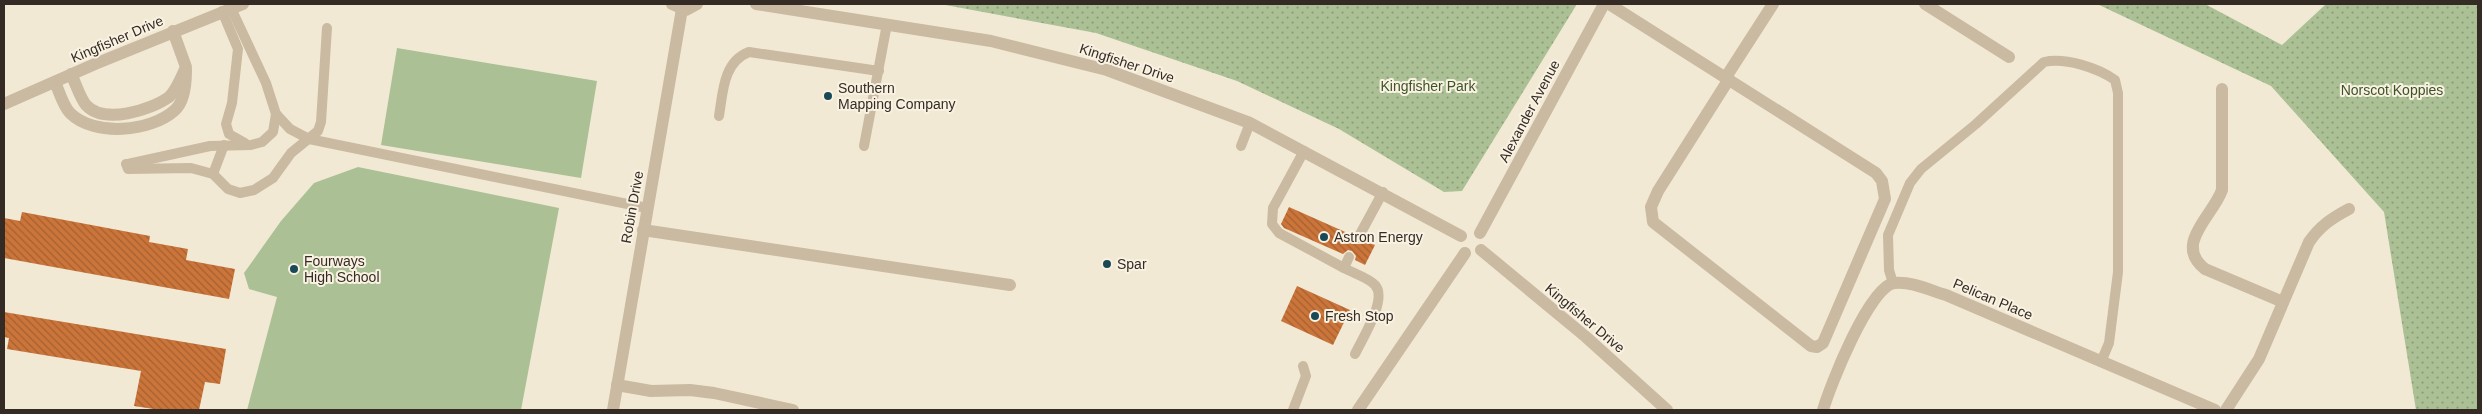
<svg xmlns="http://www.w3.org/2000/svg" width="2482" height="414" viewBox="0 0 2482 414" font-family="Arial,sans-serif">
<defs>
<pattern id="park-dots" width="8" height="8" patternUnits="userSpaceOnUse" patternTransform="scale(1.25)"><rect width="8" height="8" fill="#abc195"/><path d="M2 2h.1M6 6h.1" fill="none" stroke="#8c9d79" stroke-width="1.8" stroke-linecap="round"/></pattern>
<pattern id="building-back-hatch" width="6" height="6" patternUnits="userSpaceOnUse" patternTransform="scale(1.25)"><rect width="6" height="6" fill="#cb753a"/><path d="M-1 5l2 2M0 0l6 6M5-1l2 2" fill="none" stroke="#a66031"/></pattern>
</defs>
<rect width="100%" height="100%" fill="#f2e9d5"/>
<g fill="url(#park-dots)">
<polygon points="940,4 1577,4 1462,191 1444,192 1339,129 1237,81 1096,33"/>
<polygon points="2097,4 2205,4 2282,45 2326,4 2478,4 2478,410 2416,410 2384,212 2271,86"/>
</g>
<g fill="#abc195">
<polygon points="397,48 597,81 581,178 381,145"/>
<polygon points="358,167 559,208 521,410 247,410 277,297 249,289 244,273 281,221 314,183"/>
</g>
<g fill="url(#building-back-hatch)">
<polygon points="1289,207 1352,235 1352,241 1355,244 1361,244 1364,241 1375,245 1365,265 1355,260 1356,256 1352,251 1348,250 1343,254 1284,228 1281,224"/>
<polygon points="22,212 150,236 149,242 188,249 186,260 235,269 229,299 4,258 4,218 20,221"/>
<polygon points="1297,286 1350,310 1333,345 1281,321"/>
<polygon points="4,312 226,349 220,384 205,382 199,410 160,410 134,406 141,371 7,349 9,338 4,337"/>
</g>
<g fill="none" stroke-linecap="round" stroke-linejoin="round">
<g stroke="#cabaa1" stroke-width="10">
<polyline points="222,11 238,49 232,103 226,124 229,134 245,143"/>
<polyline points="276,114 290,129 309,139 647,208"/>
<path d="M 719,116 C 723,92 723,62 749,52 L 879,71"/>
<polyline points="864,146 887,24"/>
<polyline points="1241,146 1250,123"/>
<polyline points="1304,151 1273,208 1272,224 1279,233 1344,268"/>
<polyline points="126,164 128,169 191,168 213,174 228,189 240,193 254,190 273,178 291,153 318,131 321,122 327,28"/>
<polyline points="128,164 210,146 251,145 262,142 273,132 276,114 266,83 231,8"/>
<polyline points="213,174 224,145"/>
<polyline points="1358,238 1383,192"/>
<path d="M 1349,257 L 1344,268 C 1353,273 1369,278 1375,285 C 1388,299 1362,339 1355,354"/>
<path d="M 1893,283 L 1889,270 L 1888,235 L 1910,183 L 1921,169 L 1976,124 L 2044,62 C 2065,57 2098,68 2115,80 L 2118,93 L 2118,272 L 2109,343 L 2101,362"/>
<polyline points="1293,410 1306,376 1303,366"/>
</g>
<g stroke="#cabaa1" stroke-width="12">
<polyline points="672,4 686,10 697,4"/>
<polyline points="756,4 991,41 1107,70 1250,123 1461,236"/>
<polyline points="1609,4 1876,173 1882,181 1885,199 1823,343 1817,347 1811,346 1653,222 1651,207 1658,191 1729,79"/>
<polyline points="1925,4 2009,57"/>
<path d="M 71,74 C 76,84 80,98 86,105 C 104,125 151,110 169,97 C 176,91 182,76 186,67 L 173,31"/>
<polyline points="1726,77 1773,4"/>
<path d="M 55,82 C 59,91 63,106 70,113 C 94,137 151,132 175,110 C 185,101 186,82 186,70"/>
<path d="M 2222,89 L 2222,190 C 2213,216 2173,244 2205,269 L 2283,302"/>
<polyline points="4,104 95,64 243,4"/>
<polyline points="643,230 1010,285"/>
<polyline points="1480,233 1604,4"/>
<polyline points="1481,250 1586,337 1667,410"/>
<polyline points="617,385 651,391 690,390 714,393 793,410"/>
<polyline points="613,410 682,9"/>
<polyline points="1358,410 1465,253"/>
<path d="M 1823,410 C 1830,386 1869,287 1894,283 C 1912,281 1929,290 1946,295 L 2215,410"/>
<path d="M 2226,410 L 2259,359 L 2309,242 C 2320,226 2332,218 2349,209"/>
</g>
</g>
<g fill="#194856" stroke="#f9f2e2" stroke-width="2">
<circle cx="828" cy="96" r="5"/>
<circle cx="1324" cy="237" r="5"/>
<circle cx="1107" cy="264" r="5"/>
<circle cx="294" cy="269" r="5"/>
<circle cx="1315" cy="316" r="5"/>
</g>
<g text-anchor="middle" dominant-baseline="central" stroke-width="4" stroke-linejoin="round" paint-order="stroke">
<g font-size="14" fill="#342c24" stroke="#f9f2e2">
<text transform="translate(117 39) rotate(-23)">Kingfisher Drive</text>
<text transform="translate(1127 63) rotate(18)">Kingfisher Drive</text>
<text transform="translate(1529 111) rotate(-62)">Alexander Avenue</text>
<text transform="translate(632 207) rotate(-80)">Robin Drive</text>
<text transform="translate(1993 299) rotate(23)">Pelican Place</text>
<text transform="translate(1585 318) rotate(40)">Kingfisher Drive</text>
</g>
<g font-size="14" fill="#3c5327" stroke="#f9f2e2">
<text x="1428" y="86">Kingfisher Park</text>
<text x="2392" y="90">Norscot Koppies</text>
</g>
<g font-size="14" fill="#342c24" stroke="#f9f2e2" text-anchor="start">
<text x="838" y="88">Southern<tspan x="838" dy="16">Mapping Company</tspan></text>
<text x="1334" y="237">Astron Energy</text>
<text x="304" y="261">Fourways<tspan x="304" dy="16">High School</tspan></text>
<text x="1117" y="264">Spar</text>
<text x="1325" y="316">Fresh Stop</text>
</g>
</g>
<rect width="2482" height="414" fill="none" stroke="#342c24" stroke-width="10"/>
</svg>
